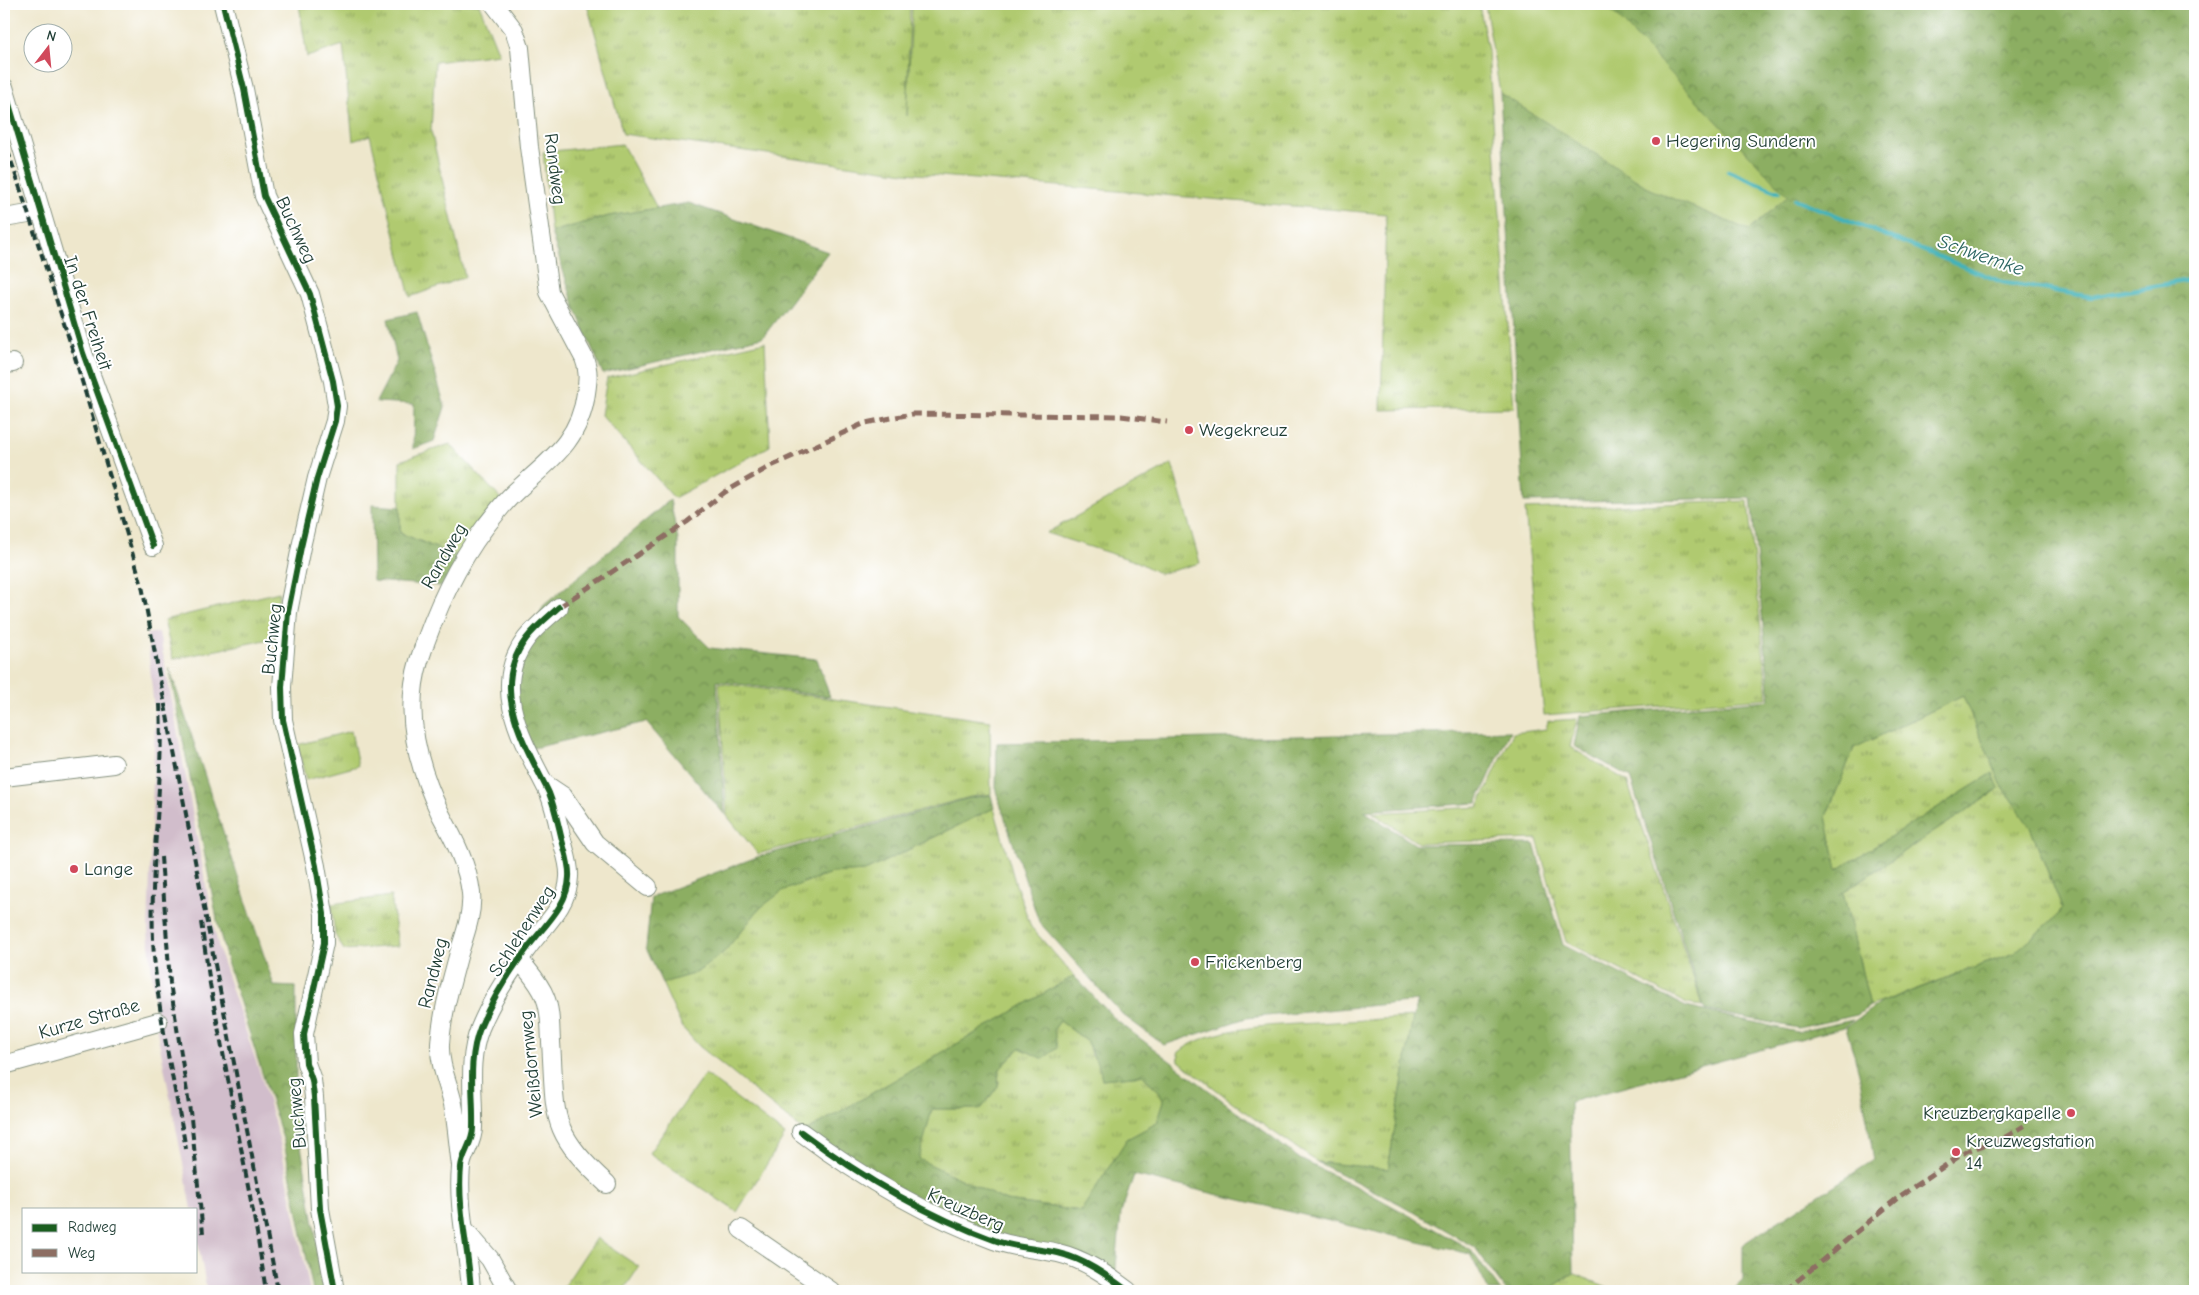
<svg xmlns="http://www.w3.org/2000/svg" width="2199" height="1295" viewBox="0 0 2199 1295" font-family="'Comic Neue',sans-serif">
<defs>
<pattern id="grass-tufts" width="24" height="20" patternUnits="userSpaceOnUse" patternTransform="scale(1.25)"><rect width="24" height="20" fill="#b0ca70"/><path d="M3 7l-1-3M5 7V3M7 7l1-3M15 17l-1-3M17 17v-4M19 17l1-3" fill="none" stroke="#8fa55d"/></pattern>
<pattern id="forest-crowns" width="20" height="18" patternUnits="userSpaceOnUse" patternTransform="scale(1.25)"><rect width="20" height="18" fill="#8cae62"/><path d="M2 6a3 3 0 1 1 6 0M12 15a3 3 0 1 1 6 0" fill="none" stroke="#728f52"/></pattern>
</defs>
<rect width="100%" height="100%" fill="#fff"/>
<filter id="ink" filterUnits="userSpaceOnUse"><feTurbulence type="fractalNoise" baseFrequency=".02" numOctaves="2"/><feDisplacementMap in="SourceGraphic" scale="10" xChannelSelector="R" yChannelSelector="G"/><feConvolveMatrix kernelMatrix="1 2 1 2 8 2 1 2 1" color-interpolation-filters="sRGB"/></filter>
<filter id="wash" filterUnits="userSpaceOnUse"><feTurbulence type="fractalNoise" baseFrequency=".0096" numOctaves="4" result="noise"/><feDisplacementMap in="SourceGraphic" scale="20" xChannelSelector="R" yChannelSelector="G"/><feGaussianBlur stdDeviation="1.12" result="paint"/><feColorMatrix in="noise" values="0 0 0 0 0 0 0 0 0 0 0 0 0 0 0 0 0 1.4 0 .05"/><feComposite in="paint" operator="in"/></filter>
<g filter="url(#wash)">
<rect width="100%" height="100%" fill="#eee7cc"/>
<polygon fill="#d1bdcb" points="159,632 213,923 221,957 262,1079 280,1142 310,1291 207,1291 196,1232 196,1209 192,1209 157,1031 148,931 155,721 147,634"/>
<g fill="url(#grass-tufts)" stroke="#688452">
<polygon points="299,4 479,4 499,54 435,62 431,131 465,277 410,297 370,135 353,141 343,45 307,57"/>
<polygon points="587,4 910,4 907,116 912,4 1479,4 1488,51 1514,408 1381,410 1386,214 905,173 623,134"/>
<polygon points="622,144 657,208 609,216 551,232 543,152"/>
<polygon points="765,342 770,446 674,498 601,415 607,378"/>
<polygon points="450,444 501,499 461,558 400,533 400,461"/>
<polygon points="1172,464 1200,563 1160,574 1138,562 1046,533"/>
<polygon points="1748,501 1768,698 1544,715 1525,509"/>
<polygon points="279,592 275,638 173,659 164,620"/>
<polygon points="719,683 990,721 991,794 970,797 758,854 727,816"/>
<polygon points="1963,696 2002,786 2030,827 2062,908 2058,915 2014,953 1870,1006 1843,892 1999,789 1993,773 1837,870 1826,817 1854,748"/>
<polygon points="1577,719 1570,747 1627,781 1703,1006 1687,1004 1566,942 1537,839 1418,843 1373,813 1478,807 1513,733 1546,729 1548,721"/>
<polygon points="351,731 358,766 306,780 297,745"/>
<polygon points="994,808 1015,882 1031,927 1074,976 805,1132 699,1046 682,1027 662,983 696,973 724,952 760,908 783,890 831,873 865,871"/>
<polygon points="391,896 398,946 344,950 335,935 331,904"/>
<path d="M 1413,1017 L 1388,1170 L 1317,1162 L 1252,1117 L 1179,1061 L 1178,1053 C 1208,1026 1279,1025 1318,1023 C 1350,1021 1381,1019 1413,1017 Z"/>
<polygon points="1060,1021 1088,1042 1091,1055 1100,1064 1102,1079 1142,1075 1159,1091 1164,1101 1157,1123 1127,1139 1082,1211 1006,1201 918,1159 932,1109 981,1109 998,1086 999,1070 1020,1048 1054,1029"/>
<polygon points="705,1074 785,1135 737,1212 649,1153"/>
<polygon points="596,1238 639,1267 623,1291 561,1291"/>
<polygon points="1573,1273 1617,1291 1547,1291"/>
</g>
<g fill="url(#forest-crowns)" stroke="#56764b" fill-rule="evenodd">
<polygon points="1605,4 2195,4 2195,1291 1733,1291 1743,1279 1743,1244 1874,1160 1859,1073 1846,1027 1880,1003 2014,953 2058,915 2062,908 2030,827 2002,786 1963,696 1854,748 1826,816 1837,870 1993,773 1999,789 1843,892 1870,1006 1857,1015 1798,1028 1705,1010 1630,777 1574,746 1580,716 1770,700 1751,498 1524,502 1500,93 1652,190 1749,230 1788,196"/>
<polygon points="689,203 828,252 763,337 603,374 575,308 551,232 609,216"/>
<polygon points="417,312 445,407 434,441 413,449 414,404 376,402 397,361 388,319"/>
<polygon points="670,500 678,540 678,616 710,648 817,659 830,697 717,681 725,815 646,722 529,749 513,700 517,667 543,606"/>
<polygon points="372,505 400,507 400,533 461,558 441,586 373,581"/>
<polygon points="169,667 274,986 296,987 296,1091 300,1140 325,1291 313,1291 284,1142 228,965 218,925"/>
<polygon points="1510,731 1477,803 1364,811 1416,845 1534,844 1563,945 1686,1007 1797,1032 1853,1020 1844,1027 1570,1102 1573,1273 1547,1291 1506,1291 1474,1247 1400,1204 1317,1162 1388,1169 1413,1017 1418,1001 1246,1018 1164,1045 1123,1015 1039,922 996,791 997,743"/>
<polygon points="991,795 994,808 865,871 831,873 784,890 760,908 724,952 696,973 662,983 646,948 651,897 757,857 970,798"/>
<path d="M 1074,976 L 1117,1021 L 1300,1159 L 1365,1191 L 1470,1249 L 1501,1291 L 1489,1291 L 1470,1254 L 1134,1175 L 1121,1213 L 1115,1278 L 956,1222 L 805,1132 ZM 1060,1021 L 1088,1042 C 1092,1059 1099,1060 1102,1079 L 1142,1075 L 1159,1091 L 1164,1101 L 1157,1123 L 1127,1139 L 1081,1211 L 1006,1201 L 919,1159 L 932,1109 L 981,1109 L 998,1086 L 999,1070 L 1020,1048 L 1043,1059 L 1057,1048 L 1054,1029 Z"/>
</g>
<polygon fill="#b0ca70" stroke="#688452" points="1485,4 1605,4 1788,196 1749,230 1652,190 1500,93"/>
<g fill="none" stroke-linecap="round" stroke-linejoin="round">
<g stroke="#43b3ba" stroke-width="4.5">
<polyline points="1728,171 1779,192"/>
<polyline points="1795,199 2002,282 2092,297 2195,279"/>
</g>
</g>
</g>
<g filter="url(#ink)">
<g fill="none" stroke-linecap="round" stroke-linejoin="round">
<defs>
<g id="minor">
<polyline points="223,4 244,89 264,196 310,294 333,381 337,406 335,421 317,478 301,547 288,612 282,687 283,720 316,866 324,914 324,943 304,1034 306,1063 312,1080 314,1097 320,1209 335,1291"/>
<polyline points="4,87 83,353 153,546"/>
<polyline points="4,218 41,212"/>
<polyline points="4,364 13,363"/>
<polyline points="4,777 114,764"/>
<polyline points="545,784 563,796 595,843 648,887"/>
<path d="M 519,959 C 528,971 540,983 545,997 C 551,1011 550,1027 551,1042 C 556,1117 548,1130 607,1184"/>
<polyline points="4,1065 158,1022"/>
<path d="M 801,1132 C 860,1176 925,1215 994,1240 C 1015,1248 1036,1248 1058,1253 C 1084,1259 1107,1275 1128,1291"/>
<path d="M 461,1165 C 458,1145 457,1124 453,1104 C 449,1084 439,1066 440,1044 C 442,1013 451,983 459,953 C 465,934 473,913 471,893 C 468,866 454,839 441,815 C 418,767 403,714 419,661 C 434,614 455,567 485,527 C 494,516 503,503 514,493 C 547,462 580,442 586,393 C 588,380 589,370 584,358 L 549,292 L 529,147 L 520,48 L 514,30 L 494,4"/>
<polyline points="741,1229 831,1291"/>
<polyline points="465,1230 490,1259 508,1291"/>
<path d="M 471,1291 C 469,1251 457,1208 461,1167 C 462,1154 473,1143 473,1128 C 474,1094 467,1061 480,1028 C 491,1001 509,973 526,950 C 542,927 568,907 569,877 C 570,865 565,852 562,840 C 558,824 555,808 549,793 C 526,746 488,690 526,639 C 535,627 548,617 559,607"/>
</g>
</defs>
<use href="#minor" stroke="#869280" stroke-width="20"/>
<use href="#minor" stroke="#fff" stroke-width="18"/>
<g stroke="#1f3d34" stroke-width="4" stroke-dasharray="8 4" stroke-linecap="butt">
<polyline points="4,139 74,354 142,586 278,1291"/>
<path d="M 160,704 C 164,782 150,860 153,939 C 156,1009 174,1080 186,1149"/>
<polyline points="161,857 170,983 191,1118 203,1233"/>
<polyline points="201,922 210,984 257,1233 266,1291"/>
</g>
<g stroke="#8d6e63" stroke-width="5" stroke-dasharray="10 5" stroke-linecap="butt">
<polyline points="559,607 687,522 725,492 769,467 865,423 912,414 1121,416 1167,422"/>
<polyline points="1785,1291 1900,1196 1967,1151 2002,1139 2024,1126"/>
</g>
<defs>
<g id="cycleway">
<polyline points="223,4 244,89 264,196 310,294 333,381 337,406 335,421 317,478 301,547 288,612 282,687 283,720 316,866 324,914 324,943 304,1034 306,1063 312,1080 314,1097 320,1209 335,1291"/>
<polyline points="4,87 83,353 153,546"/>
<path d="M 801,1132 C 860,1176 925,1215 994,1240 C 1015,1248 1036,1248 1058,1253 C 1084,1259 1107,1275 1128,1291"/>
<path d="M 471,1291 C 469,1251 457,1208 461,1167 C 462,1154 473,1143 473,1128 C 474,1094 467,1061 480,1028 C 491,1001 509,973 526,950 C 542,927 568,907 569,877 C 570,865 565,852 562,840 C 558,824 555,808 549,793 C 526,746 488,690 526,639 C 535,627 548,617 559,607"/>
</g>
</defs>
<use href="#cycleway" stroke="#fff" stroke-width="9"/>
<use href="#cycleway" stroke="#1b5e20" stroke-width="6"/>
</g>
</g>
<g fill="#d1495b" stroke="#fff" stroke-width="2">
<circle cx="1656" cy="141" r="5"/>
<circle cx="1189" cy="430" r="5"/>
<circle cx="74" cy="869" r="5"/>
<circle cx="1195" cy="962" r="5"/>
<circle cx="2071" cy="1113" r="5"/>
<circle cx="1956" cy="1152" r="5"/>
</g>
<g text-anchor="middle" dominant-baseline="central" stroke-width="4" stroke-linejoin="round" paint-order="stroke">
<g font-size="19" fill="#1f3d34" stroke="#fff" text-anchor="start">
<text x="1666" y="141">Hegering Sundern</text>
<text x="1199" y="430">Wegekreuz</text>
<text x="84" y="869">Lange</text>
<text x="1205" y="962">Frickenberg</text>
<text x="2061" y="1113" text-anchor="end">Kreuzbergkapelle</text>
<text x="1966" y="1141">Kreuzwegstation<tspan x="1966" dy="22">14</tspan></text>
</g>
<g font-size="19" fill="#1f3d34" stroke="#fff">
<text transform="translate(555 169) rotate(83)">Randweg</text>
<text transform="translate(296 230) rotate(65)">Buchweg</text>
<text transform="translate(88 313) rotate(72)">In der Freiheit</text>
<text transform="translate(444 556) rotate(-60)">Randweg</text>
<text transform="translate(272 639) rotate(-84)">Buchweg</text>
<text transform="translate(522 931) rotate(-57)">Schlehenweg</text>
<text transform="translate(433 973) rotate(-76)">Randweg</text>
<text transform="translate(89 1019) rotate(-16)">Kurze Straße</text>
<text transform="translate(531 1064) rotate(-96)">Weißdornweg</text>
<text transform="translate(297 1113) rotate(-95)">Buchweg</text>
<text transform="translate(966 1210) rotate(24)">Kreuzberg</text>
</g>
<g font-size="20" font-style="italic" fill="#2c6663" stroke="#fff">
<text transform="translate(1981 255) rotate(19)">Schwemke</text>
</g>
</g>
<rect width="2199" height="1295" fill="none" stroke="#fff" stroke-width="20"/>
<rect x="22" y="1208" width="175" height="65" fill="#ffffff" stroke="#a5b1ae"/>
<rect x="32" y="1224" width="25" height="8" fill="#1b5e20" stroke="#a5b1ae"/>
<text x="68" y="1232" font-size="15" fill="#1f3d34">Radweg</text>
<rect x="32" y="1249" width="25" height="8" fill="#8d6e63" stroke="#a5b1ae"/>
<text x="68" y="1258" font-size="15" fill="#1f3d34">Weg</text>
<g transform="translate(48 48) rotate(16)"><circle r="24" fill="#ffffff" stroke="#a5b1ae"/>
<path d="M0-4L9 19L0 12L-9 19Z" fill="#d1495b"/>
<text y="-8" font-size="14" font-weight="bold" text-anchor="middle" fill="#1f3d34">N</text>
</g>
</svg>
